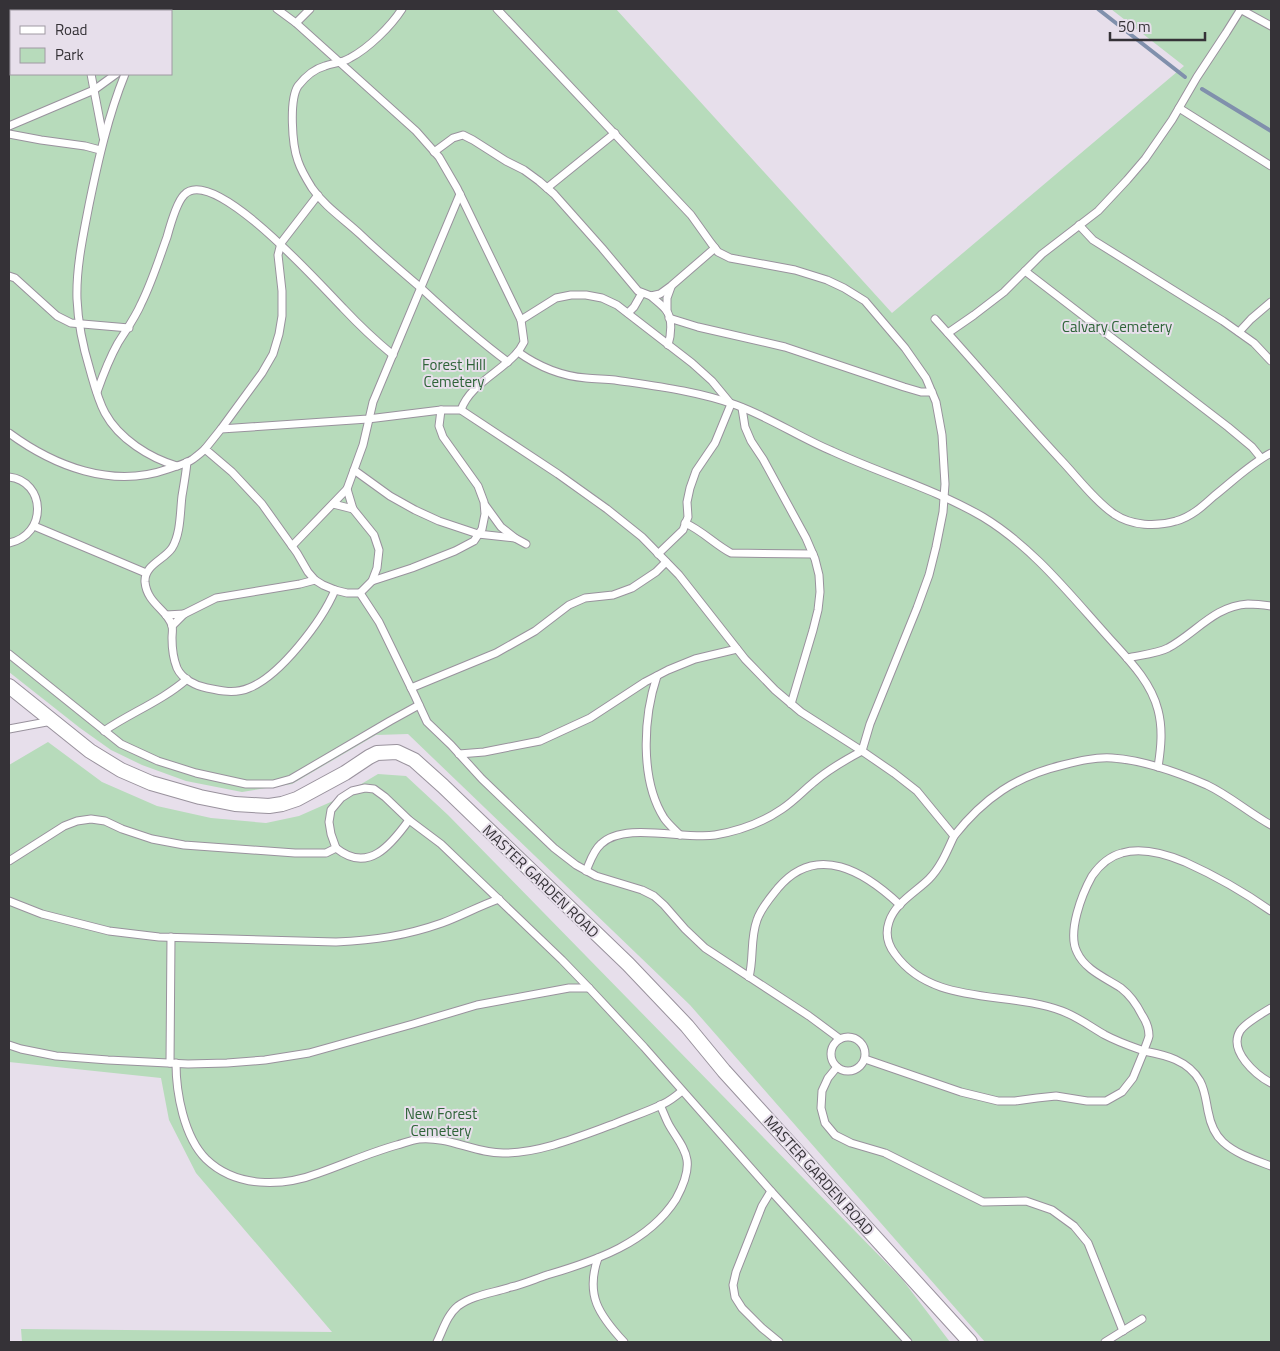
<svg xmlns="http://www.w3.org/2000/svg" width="1280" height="1351" viewBox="0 0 1280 1351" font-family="'Titillium Web',sans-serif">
<rect width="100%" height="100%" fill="#e7dfeb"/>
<g fill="#b7dbbb" fill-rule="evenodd">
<path d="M 9,9 L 616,9 L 892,313 L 1184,66 L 1111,9 L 1271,9 L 1271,1342 L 985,1342 L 690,1005 L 408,734 L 376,735 L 292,784 L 242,792 L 186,781 L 142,765 L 111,750 L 80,728 L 9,672 ZM 11,11 L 171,11 L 171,74 L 11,74 Z"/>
<polygon points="48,742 102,782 157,806 211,818 266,823 299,816 333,801 378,774 406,776 448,815 902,1279 950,1342 22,1342 21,1329 332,1332 196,1173 169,1120 161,1078 9,1062 9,765"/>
</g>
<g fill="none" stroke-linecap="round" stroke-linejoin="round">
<g stroke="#8090ac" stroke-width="4">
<polyline points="1098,9 1185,77"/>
<polyline points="1202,89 1271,131"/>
</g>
<defs>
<g id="lane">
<polyline points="77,9 78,11"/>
<polyline points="277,9 296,23 310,9"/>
<path d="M 402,9 C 391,26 369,48 350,58 C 342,63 333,63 325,66 C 314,69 305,77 298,86 C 289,100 292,145 298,161 C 301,170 307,180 312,188 C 325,207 344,219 361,235 C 380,253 401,271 421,288 C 449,314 477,339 508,362"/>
<path d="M 497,9 L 691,215 L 711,243 L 718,252 L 730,258 L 795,270 L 827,280 L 844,288 L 865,301 L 905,348 L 926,378 L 936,402 L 942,435 L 945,484 L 943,512 L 936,547 L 929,575 L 917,608 L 870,724 L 862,751 C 845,760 829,769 814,782 C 803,791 794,801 782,809 C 763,822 739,831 715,835 C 684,840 624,821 601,844 C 593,851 590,862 586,871"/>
<polyline points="1240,9 1271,26"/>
<polyline points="155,11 156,9"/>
<path d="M 296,23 L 416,131 L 439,157 L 457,188 L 521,320 L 524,342 C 522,346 519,351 515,355 C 498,373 469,386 461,410"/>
<path d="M 125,74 C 108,116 98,161 89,205 C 83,236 76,268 77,299 C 78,323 83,347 90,370 C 94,384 98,400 105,413 C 119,439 150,458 177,466"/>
<polyline points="1179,108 1271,166"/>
<polyline points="9,126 94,90 91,74"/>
<polyline points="9,134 41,140 85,146 100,150"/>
<polyline points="103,137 94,90 116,74"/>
<polyline points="434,152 453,138 463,135 473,140 506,161 524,170 539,181 554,194 602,248 638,291 651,296 660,294 671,286 715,248"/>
<polyline points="547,188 615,133"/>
<polyline points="1079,225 1093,240 1223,321 1254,343 1271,361"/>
<polyline points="1025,271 1228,427 1252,447 1261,458"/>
<polyline points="9,276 15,278 57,316 71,323 129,328"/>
<path d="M 651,296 C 655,300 662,305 666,310 C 673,319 671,335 668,345"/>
<polyline points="667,311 667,298 671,287"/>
<polyline points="628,313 634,307 642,293"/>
<polyline points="669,318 698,327 785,347 904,387 921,392 932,392"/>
<path d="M 935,319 C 977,365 1018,414 1061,460 C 1078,478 1094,500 1114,514 C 1132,526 1156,527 1176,521 C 1191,517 1203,506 1214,496 C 1233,481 1250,464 1271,453"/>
<polyline points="521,320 556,298 571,295 586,295 602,298 617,305 692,363 712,381 731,404 715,443 696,471 690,488 687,502 688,517 683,530 658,554"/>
<polyline points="1239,332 1251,319 1271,302"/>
<polyline points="948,333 974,315 1004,292 1042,254 1098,211 1127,180 1145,159 1172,120 1197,77 1226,33 1241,9"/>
<path d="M 518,352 C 539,367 560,376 586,378 C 596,379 605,379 615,380 C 655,386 697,391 736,405 C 769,417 799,437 832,451 C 882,474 935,489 983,517 C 1034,548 1071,596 1110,639 C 1129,660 1151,682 1158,710 C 1163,729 1161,748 1158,767"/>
<path d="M 97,392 C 103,375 109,359 118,343 C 126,330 135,318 141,304 C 152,282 159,259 167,237 C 170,226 177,202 184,195 C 213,163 323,288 343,308 C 359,325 376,341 393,355"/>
<polyline points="742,408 745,427 751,441 763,459 806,538 815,559 819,575 820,592 818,610 813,630 791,704"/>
<polyline points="221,429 262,373 273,354 279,334 282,316 282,291 278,255 281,243 318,195"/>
<path d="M 9,433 C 54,466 112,489 168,469 C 176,466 186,464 193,459 C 197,456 201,453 205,449"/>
<path d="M 187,462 C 186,473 184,484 182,496 C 180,512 181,533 172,548 C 164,560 144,565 145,582 C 147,604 168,610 172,626 C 173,630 172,634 172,638 C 172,648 173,658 177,668 C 182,679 196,686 207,688 C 221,691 235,694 249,688 C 280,676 322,621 335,590"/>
<polyline points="354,470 390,496 415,510 439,521 478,534 515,538 526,544"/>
<path d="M 9,477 C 46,481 48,535 9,543"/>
<polyline points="347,489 353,509 374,535 379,550 377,568 372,581 360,593"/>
<polyline points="333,504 353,509"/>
<polyline points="485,505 501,527 515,538"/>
<path d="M 685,523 C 703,531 714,544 731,553 L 813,554"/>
<polyline points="34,526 146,573"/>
<polyline points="292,546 347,489 363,445 373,402 460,194"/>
<polyline points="372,581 412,568 455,551 474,541 482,529 485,514 484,502 478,486 443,437 439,426 441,410"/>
<polyline points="166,615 184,614"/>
<polyline points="172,626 184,614 216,598 300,584 315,580"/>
<polyline points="9,654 121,744 158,761 196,773 246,784 273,784 291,779 390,721 419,705"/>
<path d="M 1127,658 C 1140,655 1156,654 1168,648 C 1196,633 1214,606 1248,604 C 1256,604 1264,605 1271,606"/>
<path d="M 657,676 C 643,718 640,780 664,818 C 668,824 675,830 680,835"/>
<polyline points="411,688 496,653 535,631 569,605 585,598 613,595 632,588 656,572 666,562"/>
<polyline points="9,729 52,721"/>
<path d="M 104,731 C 130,713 162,701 187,679"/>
<polyline points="459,754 484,752 540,741 590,718 645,682 668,670 695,659 737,649"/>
<path d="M 954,836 C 984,798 1016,776 1063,765 C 1079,761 1095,757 1112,758 C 1144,760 1177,772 1207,785 C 1230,796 1249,813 1271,825"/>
<path d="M 336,848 C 368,874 391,845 409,820"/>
<polyline points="9,861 64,826 77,821 91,819 105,821 122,829 152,839 184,845 295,853 326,853 336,848 331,834 329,822 331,810 341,798 352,791 365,788 374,789 385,797 409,820 441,844 562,960 589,988 644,1047 771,1191 908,1342"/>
<path d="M 9,901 L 42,914 L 109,931 L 159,937 L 336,942 C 375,940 405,936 442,923 C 461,916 479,906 499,899"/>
<path d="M 1271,911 C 1244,892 1216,876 1185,862 C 1166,854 1142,847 1122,853 C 1110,856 1099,866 1092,876 C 1082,894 1067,932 1077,952 C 1085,970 1106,978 1121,988 C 1130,995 1137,1005 1142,1015 C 1146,1021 1149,1029 1149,1036 C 1148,1041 1145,1046 1144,1051 C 1165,1055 1188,1060 1200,1081 C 1205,1090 1206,1101 1208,1111 C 1210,1122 1214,1134 1223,1142 C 1236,1154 1255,1160 1271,1166"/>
<path d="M 749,977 C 754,958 750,939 757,920 C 761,908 770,898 778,888 C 817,842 865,872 900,905"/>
<path d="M 1271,1008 C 1263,1013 1245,1023 1240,1031 C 1228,1051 1256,1075 1271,1083"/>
<circle cx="848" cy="1054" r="17"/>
<path d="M 840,1039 L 809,1016 L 705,948 L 685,929 L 664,905 L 654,896 L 642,890 L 596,876 L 576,865 L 554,848 L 482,779 L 451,745 L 427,722 L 415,696 L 379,622 L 360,593 L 347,593 L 335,590 L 323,585 L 315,580 L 308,572 L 297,553 L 262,504 L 232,472 L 205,449 L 221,429 L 368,419 L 441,410 L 461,410 L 558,474 L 607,509 L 642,537 L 679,575 L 745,659 L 775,690 L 801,712 L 862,751 L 894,773 L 917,791 L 954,836 C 947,851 941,867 929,879 C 916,892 895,903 889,922 C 885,934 888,945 895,954 C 933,1007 1007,990 1062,1011 C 1078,1017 1091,1027 1105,1035 C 1118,1042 1130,1046 1144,1051 L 1133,1078 L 1122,1092 L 1106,1101 L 1087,1101 L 1056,1096 L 1037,1098 L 1015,1101 L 998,1101 L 961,1092 L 865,1059"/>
<polyline points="9,1045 21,1049 56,1056 108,1060 188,1064 227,1063 265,1060 309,1053 413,1024 477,1005 569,988 589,988"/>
<polyline points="170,1063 171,937"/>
<path d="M 176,1063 C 176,1093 184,1137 206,1159 C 236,1188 282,1187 319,1173 C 345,1164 371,1152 397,1145 C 404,1143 412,1140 419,1139 C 449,1136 476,1154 505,1153 C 540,1153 581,1136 614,1124 C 630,1117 647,1112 663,1104 C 670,1101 676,1096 682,1091"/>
<polyline points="837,1067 828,1078 822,1091 821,1108 825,1123 835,1135 851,1143 885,1153 983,1202 1026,1201 1052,1210 1074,1226 1088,1243 1123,1331"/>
<polyline points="771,1191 762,1206 736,1272 733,1285 735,1297 742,1308 762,1328 779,1342"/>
<path d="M 598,1258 C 585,1295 599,1315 624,1342"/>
<path d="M 437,1342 C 443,1330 447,1315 458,1306 C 473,1295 493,1293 511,1287 C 524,1284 535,1279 547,1275 C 595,1261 648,1243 676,1199 C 682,1188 689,1173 687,1160 C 685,1146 674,1135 668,1123 C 665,1117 663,1111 660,1105"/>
<polyline points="1105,1342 1142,1319"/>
</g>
<polyline id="street" points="9,686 90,751 121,770 151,783 200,797 235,804 269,806 282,804 297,799 345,773 369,757 377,753 397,752 414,760 443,786 628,964 687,1026 724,1071 970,1342"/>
</defs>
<use href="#lane" stroke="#99929d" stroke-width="9"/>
<use href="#street" stroke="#99929d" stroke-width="16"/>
<use href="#lane" stroke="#fff" stroke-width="7"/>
<use href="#street" stroke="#fff" stroke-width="14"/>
</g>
<g text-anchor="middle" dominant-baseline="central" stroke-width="4" stroke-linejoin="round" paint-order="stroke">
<g font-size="15" fill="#2e6438" stroke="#e7dfeb">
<text x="1117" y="326">Calvary Cemetery</text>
<text x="454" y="364">Forest Hill<tspan x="454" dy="17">Cemetery</tspan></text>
<text x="441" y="1113">New Forest<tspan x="441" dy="17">Cemetery</tspan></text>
</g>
<g font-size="15" fill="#353237" stroke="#e7dfeb">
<text transform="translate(541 881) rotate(44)">MASTER GARDEN ROAD</text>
<text transform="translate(819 1175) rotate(48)">MASTER GARDEN ROAD</text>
</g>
</g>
<rect width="1280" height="1351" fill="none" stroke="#353237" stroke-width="20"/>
<rect x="10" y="10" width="162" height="65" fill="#e7dfeb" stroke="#a09aa3"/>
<rect x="20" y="26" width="25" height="8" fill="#ffffff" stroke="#a09aa3"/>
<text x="55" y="35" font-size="15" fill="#353237">Road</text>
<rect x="20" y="48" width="25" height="15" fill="#b7dbbb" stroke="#a09aa3"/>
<text x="55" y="60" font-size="15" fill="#353237">Park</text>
<path d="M1110 32v8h95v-8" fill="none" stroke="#353237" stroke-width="2.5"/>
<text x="1118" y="32" font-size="15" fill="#353237" stroke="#e7dfeb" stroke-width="4" paint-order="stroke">50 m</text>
</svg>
